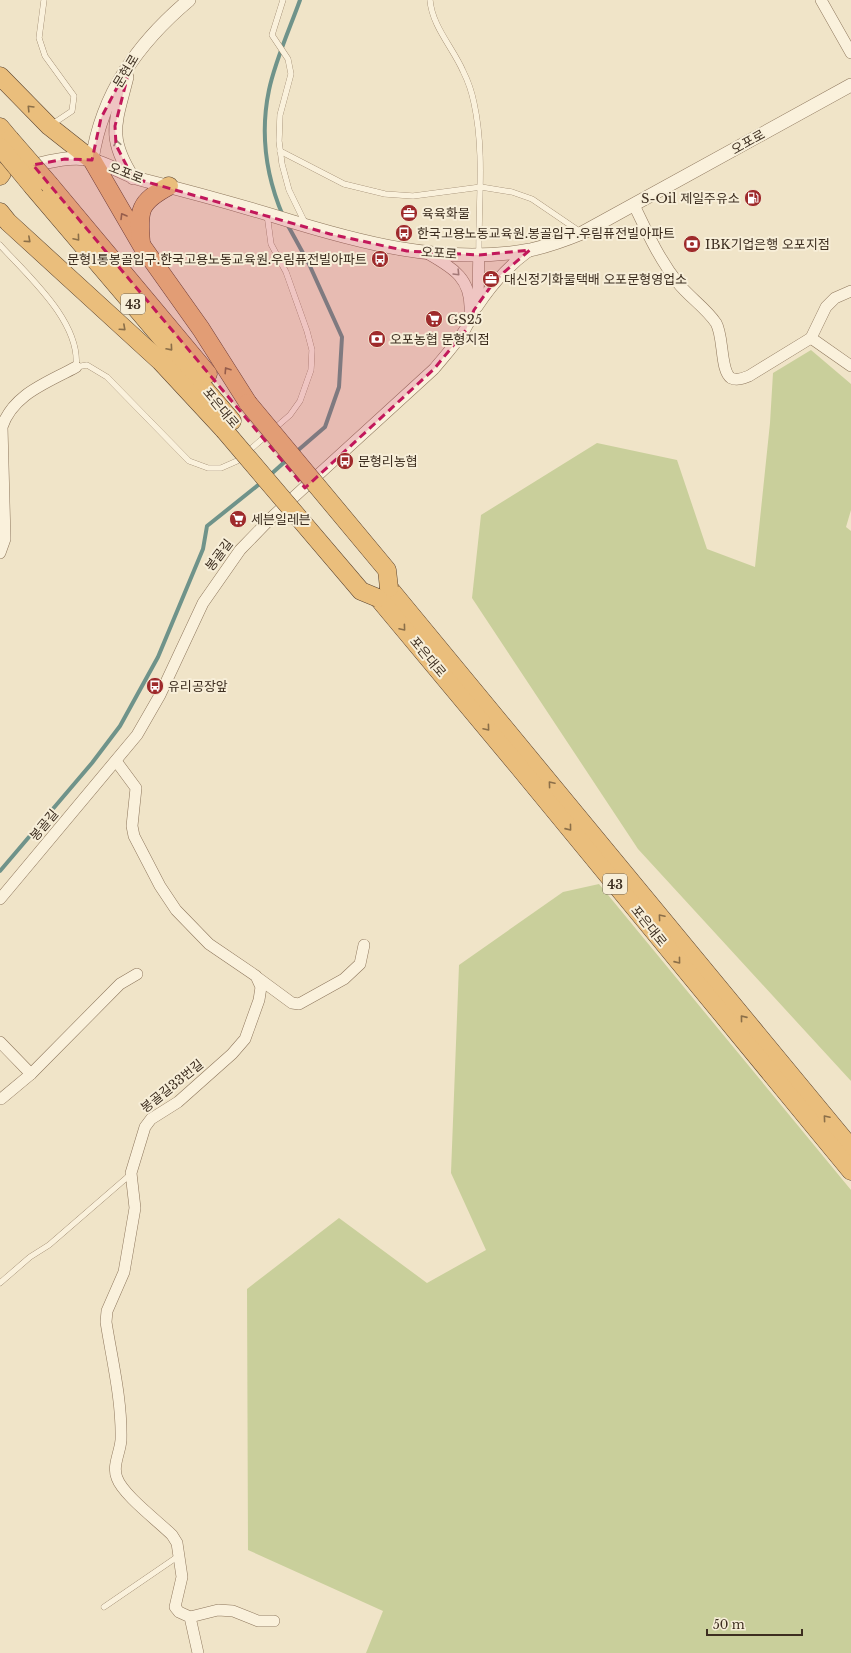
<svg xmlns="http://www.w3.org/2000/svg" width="851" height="1653" viewBox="0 0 851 1653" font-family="'Libre Baskerville','Noto Sans KR',serif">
<rect width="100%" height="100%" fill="#f0e4c8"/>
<g fill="#c9cf9b">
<polygon points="811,350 851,384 851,510 846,527 851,531 851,1081 638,849 472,598 481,515 597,443 677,460 707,549 755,567 770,423 773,373"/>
<polygon points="599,884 851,1190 851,1653 366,1653 383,1611 248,1550 247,1289 339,1218 427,1283 486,1250 451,1173 459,965 563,892"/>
</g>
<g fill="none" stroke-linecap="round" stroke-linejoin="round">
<g stroke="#6f938a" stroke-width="4">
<path d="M 283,216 C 266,176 260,133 269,90 C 275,61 290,28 300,0"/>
<polyline points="286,222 309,264 342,337 339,387 325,427 296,452"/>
<polyline points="269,476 289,458"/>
<polyline points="0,871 92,763 120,726 158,657 203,549 207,526 262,482"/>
</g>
<defs>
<g id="service">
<polyline points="44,0 39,38 45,56 74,96 72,111 51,125"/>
<polyline points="283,0 272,35 288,59 291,74 280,115 279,141 282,164 289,190 306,225"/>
<path d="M 430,0 C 432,26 453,48 463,71 C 468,81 472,93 474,103 C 485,153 478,205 479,255"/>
<polyline points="280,151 344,184 385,194 413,196 481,187 512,192 532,199 582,233"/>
<path d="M 0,245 C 28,276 81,322 76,367 L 87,365 L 107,377 L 189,461 L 208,468 L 221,468 L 237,461 L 290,415 L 300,401 L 311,370 L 312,350 L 307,331 L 286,272 L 271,244 L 267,214"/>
<polyline points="0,1283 30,1257 49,1245 131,1174"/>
<polyline points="104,1607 180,1555"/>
</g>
<g id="minor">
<polyline points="821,0 851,53"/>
<path d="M 634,205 C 647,232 659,259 678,283 C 689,297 706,308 716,323 C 724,336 720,371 731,378 C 737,381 744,378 749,376 L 811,338 L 826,307 L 835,298 L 851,291"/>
<path d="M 425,252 C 451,267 472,277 470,312"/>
<path d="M 477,307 C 492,284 508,266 530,250"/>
<polyline points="811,338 851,366"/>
<path d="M 0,553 L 5,539 L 2,427 C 13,394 47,383 76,367"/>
<path d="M 116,761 L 136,788 L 132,826 L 134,836 L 160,886 L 176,910 L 209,944 L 256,976 L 261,987 L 259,1000 L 245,1039 L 232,1054 L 178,1102 L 151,1119 L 145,1127 L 131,1173 L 135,1208 L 124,1272 L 107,1311 L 106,1322 C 112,1360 122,1400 121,1440 C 120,1453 112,1466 117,1478 C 123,1495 158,1521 172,1535 L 177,1543 L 182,1577 L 175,1607 L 179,1612 L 190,1617 L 198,1653"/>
<path d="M 0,899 L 137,735 L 160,695 L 203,603 L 240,550 L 272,517 L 434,369 C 453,346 475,324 478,293 C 479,280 478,268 479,255"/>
<polyline points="258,978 292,1003 299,1004 344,979 360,964 364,945"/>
<polyline points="0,1042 31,1074"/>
<polyline points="1,1099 31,1074 120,984 137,974"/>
<polyline points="190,1617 218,1610 233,1611 258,1621 274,1621"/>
</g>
<g id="tertiary">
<path d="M 127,77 C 116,122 106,136 133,178"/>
<path d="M 92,160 C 102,93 138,43 189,0"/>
<path d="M 27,167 C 47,162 71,155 92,160 C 110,164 125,176 143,180 C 187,191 231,203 274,216 C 357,242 443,266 530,250 C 548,246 565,240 582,233 L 851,85"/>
</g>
<g id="trunk">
<polyline points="0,76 49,126 92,160 142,246 201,329 248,403"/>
<polyline points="0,127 10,139"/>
<polyline points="0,172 2,173 0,176"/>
<polyline points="50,185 208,374"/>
<polyline points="33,187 232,421"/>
<polyline points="0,212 8,222 160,361 224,430"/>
<path d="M 141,243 C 138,210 139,202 169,186"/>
<polyline points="389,588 851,1148"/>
<polyline points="378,598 518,766 851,1171"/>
</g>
</defs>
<use href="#service" stroke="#8d765c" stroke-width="6"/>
<use href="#minor" stroke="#8d765c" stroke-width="12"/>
<use href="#tertiary" stroke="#8d765c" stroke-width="14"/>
<use href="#trunk" stroke="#5b4430" stroke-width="19"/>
<use href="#service" stroke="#faf1dc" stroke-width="5.5"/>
<use href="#minor" stroke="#faf1dc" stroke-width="11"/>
<use href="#tertiary" stroke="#faf1dc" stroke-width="13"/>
<use href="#trunk" stroke="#eabe7c" stroke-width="18"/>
<defs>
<g id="trunk-bridge">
<polyline points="10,139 50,185"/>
<polyline points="0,147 33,187"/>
<polyline points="248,403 387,570 389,588"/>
<polyline points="224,430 361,591 378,598"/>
</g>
</defs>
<use href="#trunk-bridge" stroke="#5b4430" stroke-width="19" stroke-linecap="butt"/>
<use href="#trunk-bridge" stroke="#eabe7c" stroke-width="18"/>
</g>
<defs><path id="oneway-chevron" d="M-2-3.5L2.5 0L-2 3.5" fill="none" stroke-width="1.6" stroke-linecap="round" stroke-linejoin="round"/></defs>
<g stroke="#8b6f49">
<use href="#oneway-chevron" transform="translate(30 108) rotate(-134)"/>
<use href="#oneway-chevron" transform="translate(123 216) rotate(-121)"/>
<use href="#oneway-chevron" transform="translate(77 238) rotate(50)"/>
<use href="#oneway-chevron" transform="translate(28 240) rotate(42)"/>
<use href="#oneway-chevron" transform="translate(123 328) rotate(42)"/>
<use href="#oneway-chevron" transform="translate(170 348) rotate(49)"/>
<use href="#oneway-chevron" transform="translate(227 370) rotate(-123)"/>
<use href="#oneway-chevron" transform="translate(403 628) rotate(50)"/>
<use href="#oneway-chevron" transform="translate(487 728) rotate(50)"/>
<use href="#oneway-chevron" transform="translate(551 784) rotate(-130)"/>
<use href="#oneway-chevron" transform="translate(569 828) rotate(51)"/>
<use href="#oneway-chevron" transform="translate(661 917) rotate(-130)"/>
<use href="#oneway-chevron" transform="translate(678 961) rotate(51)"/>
<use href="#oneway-chevron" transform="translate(743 1018) rotate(-129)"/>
<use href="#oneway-chevron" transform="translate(826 1118) rotate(-130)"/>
</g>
<g stroke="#9c907e">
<use href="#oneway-chevron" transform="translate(117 143) rotate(-101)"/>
<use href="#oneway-chevron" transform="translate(457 273) rotate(46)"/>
</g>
<path fill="#c2185b" fill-opacity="0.2" stroke="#c2185b" stroke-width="3" stroke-dasharray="8 5" stroke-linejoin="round" d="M 132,59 L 115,126 L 116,145 L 133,178 L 330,234 L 407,251 L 479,255 L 530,250 L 496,279 L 474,310 L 466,330 L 434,369 L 305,488 L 33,165 L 65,159 L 92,160 L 101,118 Z"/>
<defs>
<symbol id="fuel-disc" viewBox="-11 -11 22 22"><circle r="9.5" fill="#9e2a2b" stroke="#f7eed8"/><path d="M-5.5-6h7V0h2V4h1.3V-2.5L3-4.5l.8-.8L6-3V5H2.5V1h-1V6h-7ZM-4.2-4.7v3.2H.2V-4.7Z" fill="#fff"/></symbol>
<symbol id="office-disc" viewBox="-11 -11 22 22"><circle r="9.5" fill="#9e2a2b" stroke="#f7eed8"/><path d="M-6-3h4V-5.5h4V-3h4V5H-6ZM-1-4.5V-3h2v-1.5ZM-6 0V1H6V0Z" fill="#fff"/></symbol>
<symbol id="bus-disc" viewBox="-11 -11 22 22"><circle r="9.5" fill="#9e2a2b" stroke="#f7eed8"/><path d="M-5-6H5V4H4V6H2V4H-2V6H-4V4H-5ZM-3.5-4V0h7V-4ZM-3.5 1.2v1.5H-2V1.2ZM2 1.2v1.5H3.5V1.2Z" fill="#fff"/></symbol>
<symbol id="bank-disc" viewBox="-11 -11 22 22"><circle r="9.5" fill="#9e2a2b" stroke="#f7eed8"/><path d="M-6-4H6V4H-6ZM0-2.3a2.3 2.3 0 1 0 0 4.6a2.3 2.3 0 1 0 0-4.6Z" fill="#fff"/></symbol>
<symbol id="supermarket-disc" viewBox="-11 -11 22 22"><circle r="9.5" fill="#9e2a2b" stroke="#f7eed8"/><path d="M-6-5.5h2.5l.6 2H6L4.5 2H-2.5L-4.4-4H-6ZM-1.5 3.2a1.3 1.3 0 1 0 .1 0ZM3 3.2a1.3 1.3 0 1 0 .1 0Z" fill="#fff"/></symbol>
</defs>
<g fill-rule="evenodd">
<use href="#fuel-disc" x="743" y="188" width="20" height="20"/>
<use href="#office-disc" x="399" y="203" width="20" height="20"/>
<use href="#bus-disc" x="394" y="223" width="20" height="20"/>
<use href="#bank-disc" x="682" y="234" width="20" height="20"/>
<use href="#bus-disc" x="370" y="249" width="20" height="20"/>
<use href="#office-disc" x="481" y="269" width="20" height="20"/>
<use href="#supermarket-disc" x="424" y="309" width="20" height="20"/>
<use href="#bank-disc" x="367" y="329" width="20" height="20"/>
<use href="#bus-disc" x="335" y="451" width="20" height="20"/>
<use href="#supermarket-disc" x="228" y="509" width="20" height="20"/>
<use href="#bus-disc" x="145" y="676" width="20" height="20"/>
</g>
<g text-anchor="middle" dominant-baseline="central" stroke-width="4" stroke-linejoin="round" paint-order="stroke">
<g fill="#f7eed8" stroke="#756857" stroke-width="1">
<rect x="121" y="294" width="24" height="20" rx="3"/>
<rect x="603" y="874" width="24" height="20" rx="3"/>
</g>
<g font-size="12" font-weight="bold" fill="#3d2e20">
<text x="133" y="304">43</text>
<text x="615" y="884">43</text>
</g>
<g font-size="13" fill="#3d2e20" stroke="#f7eed8">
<text transform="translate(126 71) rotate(-59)">문현로</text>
<text transform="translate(748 142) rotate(-29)">오포로</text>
<text transform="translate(126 173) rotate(21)">오포로</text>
<text transform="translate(439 253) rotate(4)">오포로</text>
<text transform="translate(221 408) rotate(50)">포은대로</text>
<text transform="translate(219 555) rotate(-53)">봉골길</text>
<text transform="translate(428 657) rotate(50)">포은대로</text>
<text transform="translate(44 825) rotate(-50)">봉골길</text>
<text transform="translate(649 926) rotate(51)">포은대로</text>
<text transform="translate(172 1086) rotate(-39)">봉골길33번길</text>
</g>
<g font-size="13" fill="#3d2e20" stroke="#f7eed8" text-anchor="start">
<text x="740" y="198" text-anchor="end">S-Oil 제일주유소</text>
<text x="422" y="213">육육화물</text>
<text x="417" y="233">한국고용노동교육원.봉골입구.우림퓨전빌아파트</text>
<text x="705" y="244">IBK기업은행 오포지점</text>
<text x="367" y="259" text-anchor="end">문형1통봉골입구.한국고용노동교육원.우림퓨전빌아파트</text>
<text x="504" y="279">대신정기화물택배 오포문형영업소</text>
<text x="447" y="319">GS25</text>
<text x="390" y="339">오포농협 문형지점</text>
<text x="358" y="461">문형리농협</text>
<text x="251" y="519">세븐일레븐</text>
<text x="168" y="686">유리공장앞</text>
</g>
</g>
<path d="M707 1629v6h95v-6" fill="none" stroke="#3d2e20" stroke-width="2"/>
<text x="713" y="1629" font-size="12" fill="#3d2e20" stroke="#f7eed8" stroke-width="3" paint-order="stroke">50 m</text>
</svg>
